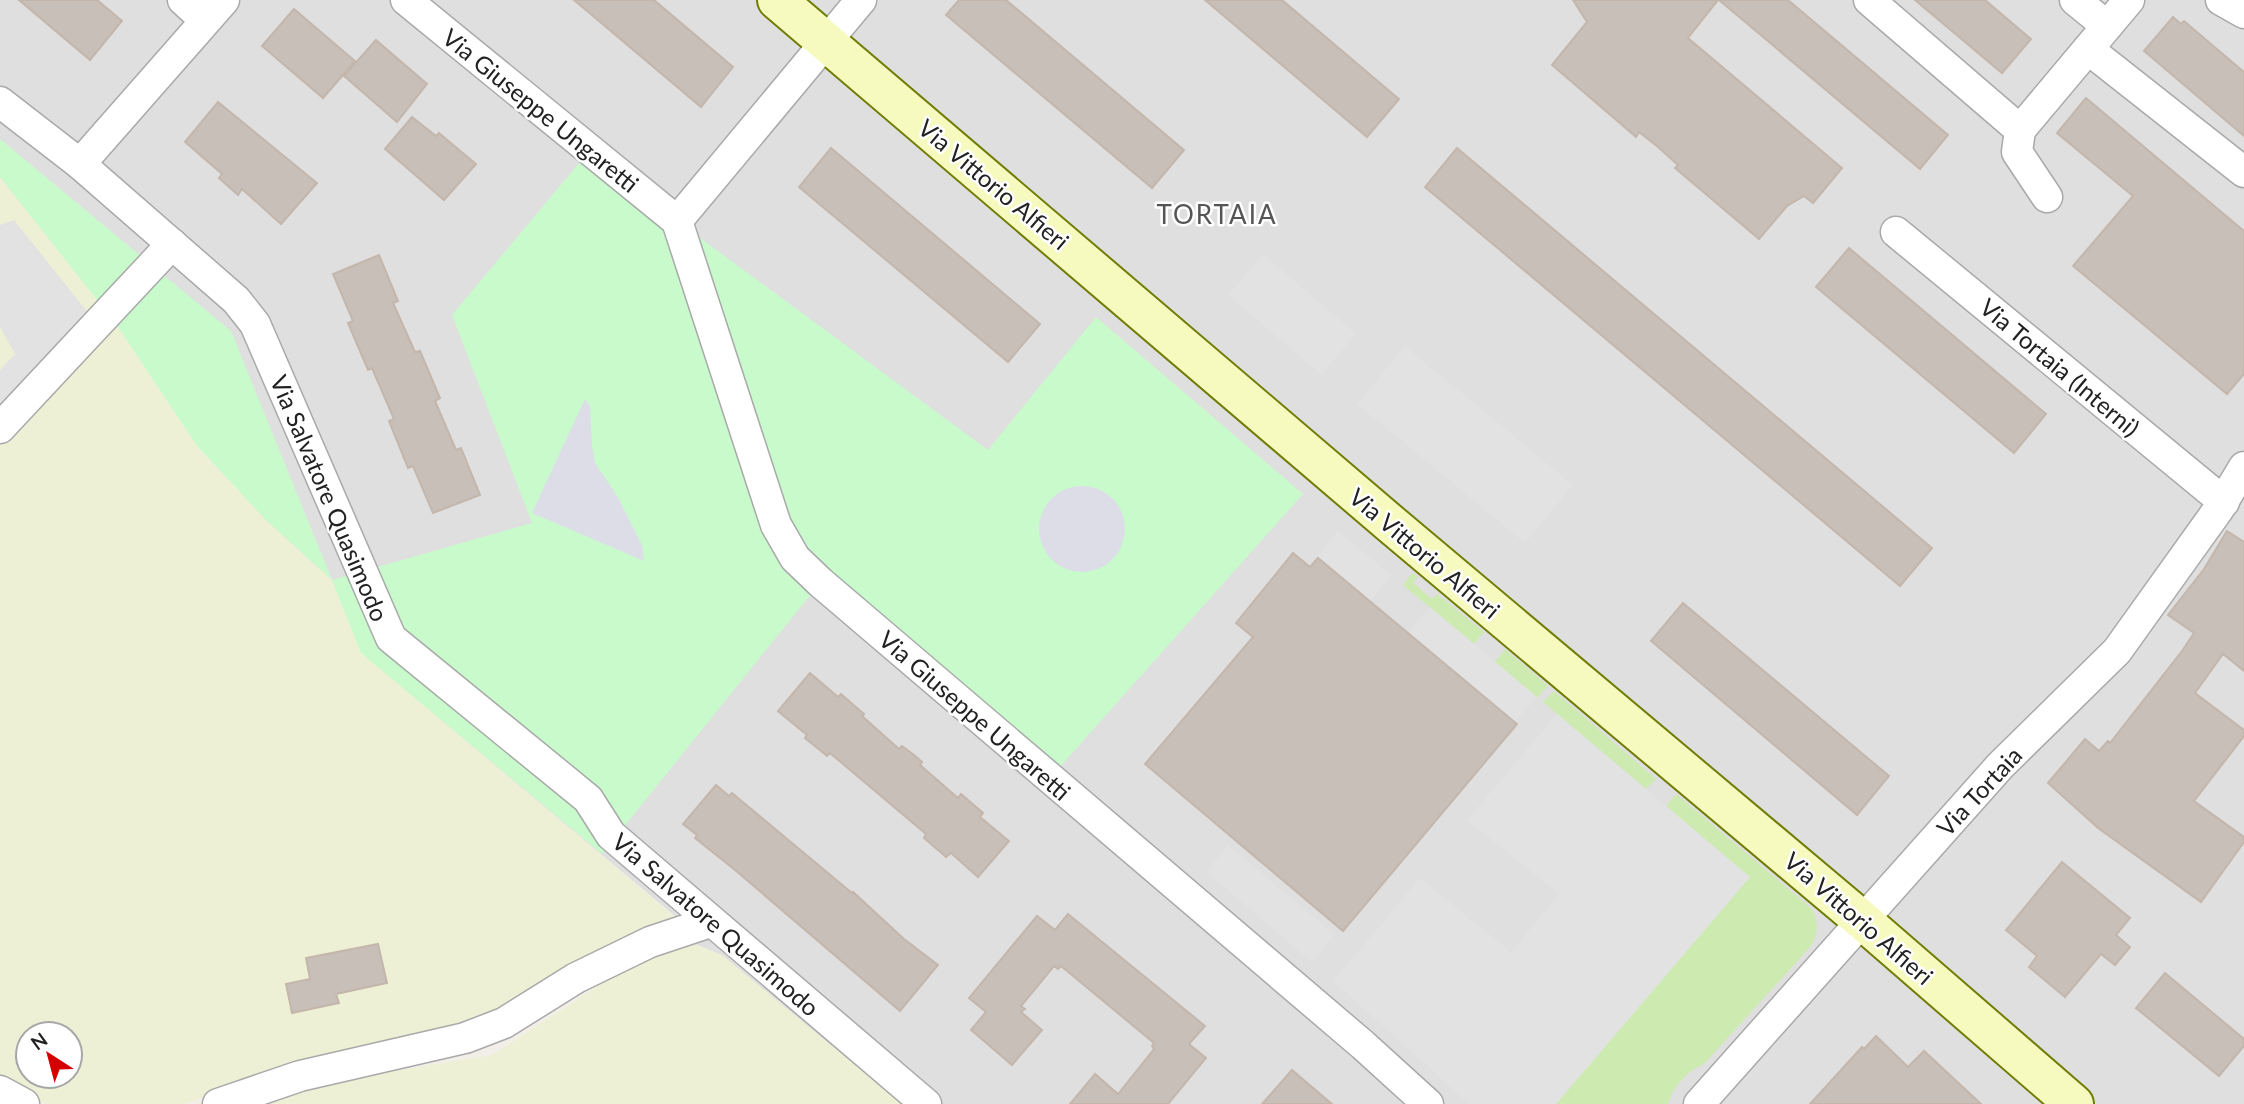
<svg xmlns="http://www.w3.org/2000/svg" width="2244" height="1104" viewBox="0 0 2244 1104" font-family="Lato,sans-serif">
<rect width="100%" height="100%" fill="#f2efe9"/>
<polygon fill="#e0dfdf" points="0,0 2244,0 2244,1104 902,1104 722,956 693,943 676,917 361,653 116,324 0,177"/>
<g fill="#eef0d5" fill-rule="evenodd">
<path d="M 0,177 L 116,324 L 197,446 L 266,520 L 332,580 L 362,653 L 676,918 L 508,1012 L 274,1073 L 184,1104 L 46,1104 L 0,1079 ZM 28,1034 L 70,1034 L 70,1076 L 28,1076 Z"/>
<polygon points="693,943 722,955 902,1104 265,1104 334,1081 492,1055 623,970"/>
</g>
<g fill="#cdebb0">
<polygon points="1412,573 1418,577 1413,583 1432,599 1437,594 1484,632 1474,644 1403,585"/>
<polygon points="1505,649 1548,686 1537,698 1495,662"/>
<polygon points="1554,691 1656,779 1646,789 1543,702"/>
<path d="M 1676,794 L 1811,908 C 1819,922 1819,932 1811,946 L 1704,1064 C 1687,1071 1673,1087 1668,1104 L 1556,1104 L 1749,877 L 1666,806 Z"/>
</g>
<polygon fill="#c8facc" points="0,139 231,331 332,580 532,523 452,315 590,150 677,221 988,450 1096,317 1303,494 1049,779 820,583 602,854 361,653 332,580 266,520 197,446 116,324 0,177"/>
<g fill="#e2e2e2">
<polygon points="14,220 97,324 0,428 0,370 15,354 0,327 0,225"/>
<polygon points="1263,254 1356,334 1321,375 1228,295"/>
<polygon points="1405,346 1573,485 1525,543 1357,404"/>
<polygon points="1338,531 1392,575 1369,602 1316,557"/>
<polygon points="1430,607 1537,697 1513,724 1407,634"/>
<polygon points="1557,714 1750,877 1556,1104 1469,1104 1333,981 1420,878 1511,952 1559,894 1467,820"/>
<polygon points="1228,845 1335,935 1312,962 1206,872"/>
</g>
<g fill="#dddde8">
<polygon points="585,399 590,406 592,445 595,463 616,494 642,545 644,561 532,513"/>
<circle cx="1082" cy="529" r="43"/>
</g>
<g fill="#c7bfb8" stroke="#c4b6ab" stroke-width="2">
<polygon points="19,0 97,0 122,21 90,60"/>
<polygon points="574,0 654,0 733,67 701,107"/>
<polygon points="959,0 1006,0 1184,150 1152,188 946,15"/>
<polygon points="1205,0 1282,0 1399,99 1367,137"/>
<polygon points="1573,0 1718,0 1688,38 1842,168 1813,203 1804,196 1787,206 1759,239 1675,168 1678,165 1658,147 1639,132 1636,137 1552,65 1587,22"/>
<polygon points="1719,0 1788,0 1948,135 1920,169"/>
<polygon points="1915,0 1985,0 2031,39 2002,73"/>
<polygon points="294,9 355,61 323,98 262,46"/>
<polygon points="2173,17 2181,24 2184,21 2244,72 2244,136 2144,51"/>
<polygon points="376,40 427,84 397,122 344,76"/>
<polygon points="2086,98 2244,231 2244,374 2227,394 2073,266 2133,196 2057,133"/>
<polygon points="218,102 317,183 281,224 242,189 238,195 219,178 222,174 185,142"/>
<polygon points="412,117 436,136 439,133 476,164 444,200 385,149"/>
<polygon points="831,148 1040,324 1008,362 799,187"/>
<polygon points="1457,148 1932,548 1900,586 1425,187"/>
<polygon points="1849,248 2046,414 2014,453 1816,287"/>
<polygon points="379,255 398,301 393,303 415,352 420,351 440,398 435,401 456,450 461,448 480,495 433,513 413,466 408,468 389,421 394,419 372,368 368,370 348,323 353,321 333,274"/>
<polygon points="2227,531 2244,542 2244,671 2223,654 2195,693 2244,730 2244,736 2194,801 2244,837 2244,842 2201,902 2098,828 2048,783 2085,739 2099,751 2108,741 2110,743 2182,651 2194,633 2168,615 2204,569"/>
<polygon points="1293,553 1310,567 1318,558 1517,724 1343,931 1145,764 1253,637 1236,623"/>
<polygon points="1683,603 1889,776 1857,815 1651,641"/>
<polygon points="810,673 838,697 841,694 864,714 862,716 899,749 902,746 914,755 922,762 920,765 958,798 961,794 983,813 980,817 1009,841 978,877 951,853 946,857 924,838 926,834 830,753 827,756 805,738 807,735 778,711"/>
<polygon points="716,785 729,796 732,793 852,893 853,892 904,939 938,965 900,1011 735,870 695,838 697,835 683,824"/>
<polygon points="2062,862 2130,918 2116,935 2130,947 2115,965 2101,954 2065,997 2029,967 2037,956 2006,930"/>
<polygon points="1068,914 1205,1026 1189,1044 1206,1058 1168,1104 1070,1104 1095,1074 1118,1094 1154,1049 1152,1046 1154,1043 1061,966 1058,969 1054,966 1021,1006 1025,1009 1021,1012 1042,1030 1012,1065 971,1030 986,1012 969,998 1037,916 1055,930"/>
<polygon points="378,944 387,983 336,994 339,1003 292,1013 286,984 310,979 306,958"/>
<polygon points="2165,973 2244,1039 2244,1046 2219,1076 2136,1008"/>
<polygon points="1876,1036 1908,1067 1924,1051 1981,1104 1810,1104 1862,1047 1864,1049"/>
<polygon points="1292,1070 1332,1104 1262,1104"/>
</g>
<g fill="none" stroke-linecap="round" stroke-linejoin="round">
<defs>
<g id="street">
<polyline points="183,0 205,20"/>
<polyline points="406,0 677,221"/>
<polyline points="861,0 677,221 776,525 795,558 820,582 1363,1045 1428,1104"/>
<polyline points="1869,0 2020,130 2129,0"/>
<polyline points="2075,0 2107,26"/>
<polyline points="2221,0 2244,13"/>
<polyline points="2088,49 2244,172"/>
<polyline points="0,102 80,164 236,300 255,324 391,638 588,799 611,835 926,1104"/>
<polyline points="2020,130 2017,152 2047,197"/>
<polyline points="80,164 224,0"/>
<polyline points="1896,232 2224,502"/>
<polyline points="0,428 172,244"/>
<polyline points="0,1091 24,1104"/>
<polyline points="218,1104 300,1076 465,1038 504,1023 576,978 650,942 710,922"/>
<polyline points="1699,1104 2000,766 2117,651 2218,510 2244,467"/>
</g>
<polyline id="secondary" points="777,0 1392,525 1863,921 2074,1104"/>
</defs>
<use href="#street" stroke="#a9a9a9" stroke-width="33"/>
<use href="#secondary" stroke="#707d05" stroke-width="42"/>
<use href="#street" stroke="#fff" stroke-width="30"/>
<use href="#secondary" stroke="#f7fabf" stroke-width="38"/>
</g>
<g text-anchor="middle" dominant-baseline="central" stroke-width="5" stroke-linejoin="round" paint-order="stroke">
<g font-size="24" fill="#222" stroke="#fff">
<text transform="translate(541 110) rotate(39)">Via Giuseppe Ungaretti</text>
<text transform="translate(994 184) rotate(40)">Via Vittorio Alfieri</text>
<text transform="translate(2060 367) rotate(40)">Via Tortaia (Interni)</text>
<text transform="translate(330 498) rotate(67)">Via Salvatore Quasimodo</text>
<text transform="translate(1425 553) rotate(40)">Via Vittorio Alfieri</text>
<text transform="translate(975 715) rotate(41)">Via Giuseppe Ungaretti</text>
<text transform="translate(1979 791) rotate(-47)">Via Tortaia</text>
<text transform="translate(1859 918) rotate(41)">Via Vittorio Alfieri</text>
<text transform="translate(716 924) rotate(41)">Via Salvatore Quasimodo</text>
</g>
<g font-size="26" letter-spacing="2" fill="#555" stroke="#fff">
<text x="1217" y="214">TORTAIA</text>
</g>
</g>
<g transform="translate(49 1055) rotate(324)"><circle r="33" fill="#ffffff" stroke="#a7a7a7" stroke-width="2"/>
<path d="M0-5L12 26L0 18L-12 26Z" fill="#d40000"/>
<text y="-10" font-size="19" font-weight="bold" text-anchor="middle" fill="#222222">N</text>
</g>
</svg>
